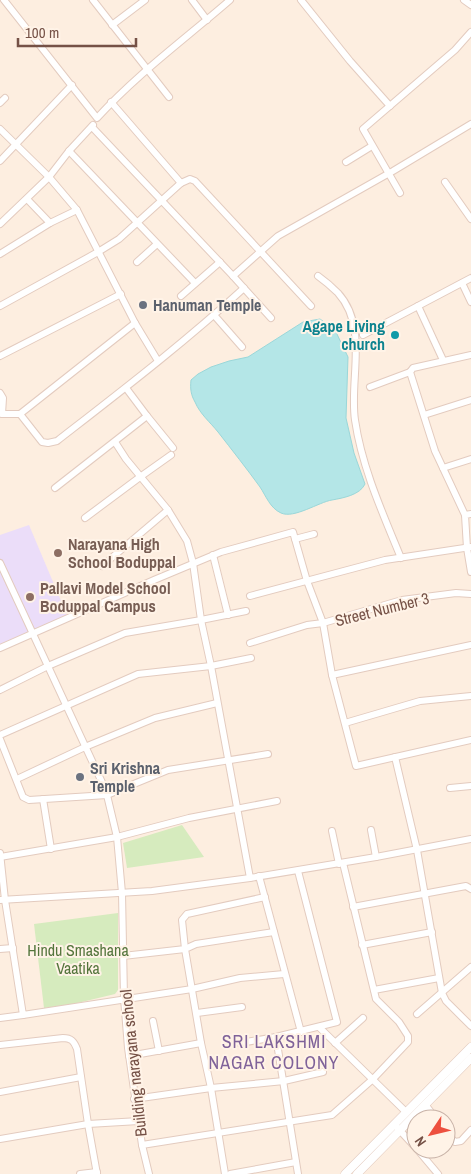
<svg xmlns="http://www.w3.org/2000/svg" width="471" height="1174" viewBox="0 0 471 1174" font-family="'Archivo Narrow',sans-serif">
<rect width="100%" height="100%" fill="#fdeee0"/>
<polygon fill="#ebddf9" points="29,525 67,615 0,644 0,535"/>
<g fill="#d6ebbe">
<polygon points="182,825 204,857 127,868 123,843"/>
<polygon points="118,913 118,990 115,994 69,1005 44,1008 34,924"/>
</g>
<path fill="#b4e6e7" stroke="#9ad7d9" d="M 320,319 L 335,330 L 348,357 L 346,418 L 354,453 L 365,484 C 360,495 343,498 332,500 C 319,502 294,519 281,513 C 270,508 266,496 260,487 C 247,469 232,450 218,432 C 210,422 200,414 195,402 C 191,395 190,389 191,380 L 198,374 L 211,367 L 229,361 L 248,357 L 303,322 Z"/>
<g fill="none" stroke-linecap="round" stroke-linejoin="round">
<defs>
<g id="minor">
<path d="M 4,0 L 97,118 C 137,74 185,39 230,0"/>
<polyline points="93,0 169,97"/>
<polyline points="192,0 207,20"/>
<polyline points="301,0 350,61 390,106"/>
<polyline points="464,0 471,5"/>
<polyline points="112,25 145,0"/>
<polyline points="111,102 181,183 190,179 195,181 311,306"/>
<polyline points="0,103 5,98"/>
<polyline points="92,127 233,276 271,318"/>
<polyline points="0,129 49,177 77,210 135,323 158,361"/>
<polyline points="69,151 195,283"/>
<polyline points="0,161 72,85"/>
<polyline points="346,162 372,146"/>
<polyline points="445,182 471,219"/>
<polyline points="400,193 363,129 455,50 471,32"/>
<polyline points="50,223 77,210"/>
<polyline points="0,224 49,177 69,151 93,125"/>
<polyline points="0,254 50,223 27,199"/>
<polyline points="137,262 157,244"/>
<polyline points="233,276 278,236 393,171 471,124"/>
<path d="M 318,276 C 325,281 332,287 338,293 C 369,327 349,380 355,420 C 362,468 383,514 401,558"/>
<polyline points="462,283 471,302"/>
<polyline points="181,296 220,262"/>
<polyline points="0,306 98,252 119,239 181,183"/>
<polyline points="418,306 443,360"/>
<polyline points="214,315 242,347"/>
<polyline points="363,335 471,278"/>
<polyline points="0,356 121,294"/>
<polyline points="370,387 410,372"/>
<polyline points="0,393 3,398 2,414 20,414 135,323"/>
<path d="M 20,414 L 42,442 L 48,443 L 57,441 C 120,392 184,343 244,288"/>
<polyline points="424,415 471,400"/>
<polyline points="147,416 173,448"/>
<polyline points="115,442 126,459 168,510 187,541 193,563 201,620 211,666 250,878 376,857 471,839"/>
<polyline points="443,468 471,459"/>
<polyline points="55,488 147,416 126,388"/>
<polyline points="471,514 465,515 467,548 471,572"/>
<polyline points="465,515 435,451 410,372 413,368 471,355"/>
<polyline points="85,518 140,477 171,455"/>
<polyline points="314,534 295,539 307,581 323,623 332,675 356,766 471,740"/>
<polyline points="213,555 228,615"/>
<polyline points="0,563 106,791 117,837 122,893 124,998 128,1048 142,1145 149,1174"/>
<polyline points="102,566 168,510"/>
<polyline points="250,596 385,560 471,547"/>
<polyline points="250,643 307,625 323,623 402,600 456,593 471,594"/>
<polyline points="0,648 154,580 221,552 293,532 295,539"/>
<polyline points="332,675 471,645"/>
<polyline points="0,690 48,666 125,633 201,620 246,611"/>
<polyline points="345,723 420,701 471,696"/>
<polyline points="0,735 138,674 211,666 251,658"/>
<polyline points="0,739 23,797 29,800 107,795 168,770 268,754"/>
<polyline points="395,757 417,850 442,993 446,1001 471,1026"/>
<polyline points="17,779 85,747 155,718 217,703"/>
<polyline points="450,788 471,786"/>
<polyline points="43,799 51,849"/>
<polyline points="371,830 376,857"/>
<polyline points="332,831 339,864"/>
<polyline points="0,853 5,900 23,1015 192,989 240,978 284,974"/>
<polyline points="0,857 117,837 189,818 277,801"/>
<polyline points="259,876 301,1032"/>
<polyline points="0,900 152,891 250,878"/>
<polyline points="353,907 466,886 471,889"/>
<polyline points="362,945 432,932"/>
<polyline points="0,949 13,948"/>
<polyline points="123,956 185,949 182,920 187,914 265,897"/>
<polyline points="374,990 439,978"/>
<polyline points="197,1013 242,1007"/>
<polyline points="417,1014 471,967"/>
<polyline points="0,1018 23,1015"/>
<polyline points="153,1021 159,1051"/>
<polyline points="320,1028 406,1112"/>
<polyline points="276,1037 298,1174"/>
<polyline points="240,1043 276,1037 337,1022 298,871"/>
<polyline points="335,1043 363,1018"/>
<path d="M 0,1045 L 63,1038 C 71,1038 74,1041 77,1049 L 88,1124 L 97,1174"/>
<polyline points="129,1056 201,1043"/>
<polyline points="0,1092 81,1077"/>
<polyline points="134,1099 211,1088 284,1081 323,1072"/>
<polyline points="425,1104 436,1119"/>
<polyline points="394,1124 416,1148"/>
<polyline points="446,1133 455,1142 461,1141 471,1130"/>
<polyline points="0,1139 88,1124 139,1121"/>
<polyline points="142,1145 332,1115 373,1079 408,1042 408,1036 399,1022 376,999 343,863"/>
<polyline points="417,1149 438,1174"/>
<polyline points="80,1174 97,1172"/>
<polyline points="225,1174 211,1088 201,1043 185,949 196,944 274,932"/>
<polyline points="230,1174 296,1162"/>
</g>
<g id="tertiary">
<polyline points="345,1174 471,1047"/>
<polyline points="357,1174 471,1058"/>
</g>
</defs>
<use href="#minor" stroke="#e3cbbf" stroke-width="8"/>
<use href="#tertiary" stroke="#e3cbbf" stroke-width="9"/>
<use href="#minor" stroke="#fff" stroke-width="6"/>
<use href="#tertiary" stroke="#fff" stroke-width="8"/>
</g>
<g fill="#6b7280" stroke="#fff3e7" stroke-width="2">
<circle cx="143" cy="305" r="5"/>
<circle cx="80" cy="777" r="5"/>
</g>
<circle fill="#0f9aa8" stroke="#fff3e7" stroke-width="2" cx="395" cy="335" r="5"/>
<g fill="#8d6e63" stroke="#fff3e7" stroke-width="2">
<circle cx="58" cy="553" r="5"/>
<circle cx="30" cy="597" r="5"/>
</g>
<g text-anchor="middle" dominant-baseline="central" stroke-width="4" stroke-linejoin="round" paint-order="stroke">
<g font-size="16" font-weight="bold" fill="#5b616d" stroke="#fff3e7" text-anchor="start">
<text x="153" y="305">Hanuman Temple</text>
<text x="90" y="768">Sri Krishna<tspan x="90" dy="18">Temple</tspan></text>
</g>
<g font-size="16" font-weight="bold" fill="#0d838f" stroke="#fff3e7" text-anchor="end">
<text x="385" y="326">Agape Living<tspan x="385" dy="18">church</tspan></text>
</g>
<g font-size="16" font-weight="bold" fill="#785e54" stroke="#fff3e7" text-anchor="start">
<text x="68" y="544">Narayana High<tspan x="68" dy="18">School Boduppal</tspan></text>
<text x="40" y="588">Pallavi Model School<tspan x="40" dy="18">Boduppal Campus</tspan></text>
</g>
<g font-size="16" fill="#755146" stroke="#fff3e7">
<text transform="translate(382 609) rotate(-14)">Street Number 3</text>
<text transform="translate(133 1063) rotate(-96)">Building narayana school</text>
</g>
<g font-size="16" fill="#54753c" stroke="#fff3e7">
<text x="78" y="950">Hindu Smashana<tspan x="78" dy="18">Vaatika</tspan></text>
</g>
<g font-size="18" letter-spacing="1" fill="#7f6299" stroke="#fff3e7">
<text x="274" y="1041">SRI LAKSHMI<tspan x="274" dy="21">NAGAR COLONY</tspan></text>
</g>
</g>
<g transform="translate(431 1134) rotate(235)"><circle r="24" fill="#fff3e7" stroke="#c8b2a7"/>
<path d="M0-4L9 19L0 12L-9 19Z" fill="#ed503f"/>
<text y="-8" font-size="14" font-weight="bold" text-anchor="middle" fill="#755146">N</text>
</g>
<path d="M18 38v8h118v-8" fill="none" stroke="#755146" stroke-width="2.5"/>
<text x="25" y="38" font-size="15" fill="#755146" stroke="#fff3e7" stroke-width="4" paint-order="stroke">100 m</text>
</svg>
